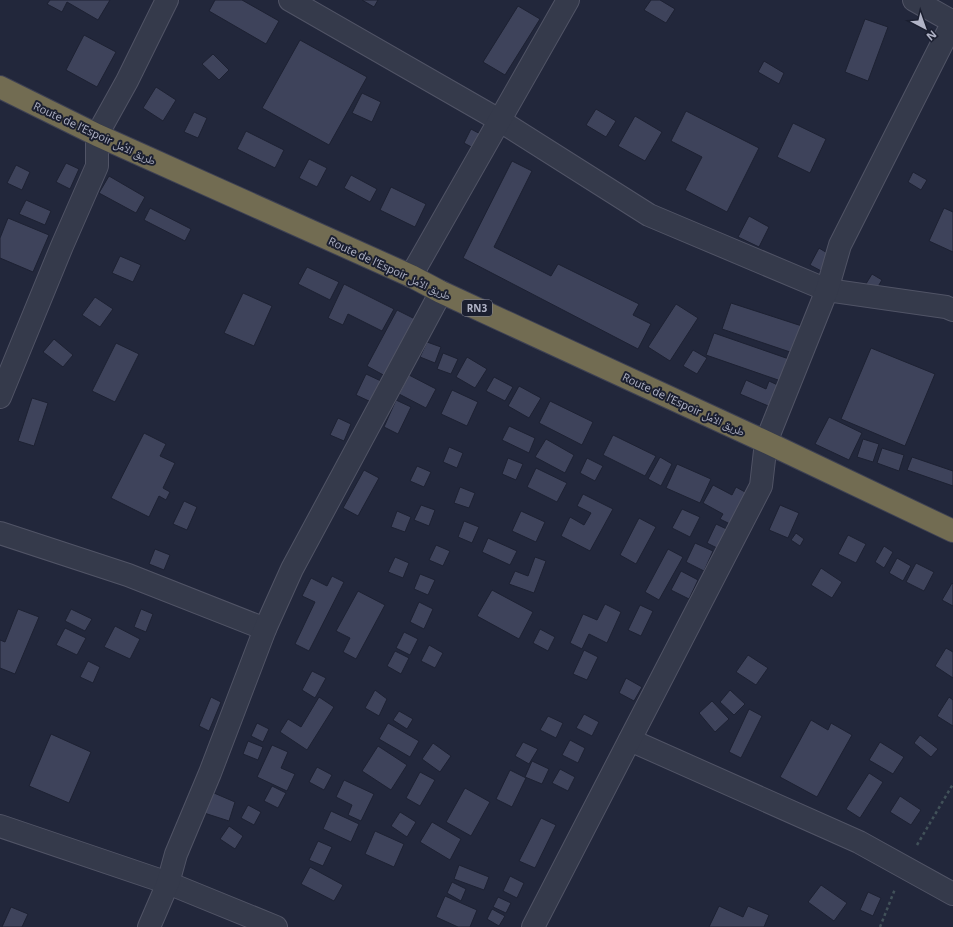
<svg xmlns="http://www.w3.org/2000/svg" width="953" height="927" viewBox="0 0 953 927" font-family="'Open Sans','Noto Naskh Arabic',sans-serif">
<rect width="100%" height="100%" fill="#22273b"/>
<g fill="#3e435b" stroke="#1d2132">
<polygon points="50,0 110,0 98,20 67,2 62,12 47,4"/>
<polygon points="215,0 242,0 279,21 266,44 209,11"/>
<polygon points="362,0 378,0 374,7"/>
<polygon points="651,0 660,0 675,9 666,23 644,10"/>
<polygon points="518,6 540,19 505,75 483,62"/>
<polygon points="865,19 888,27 868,81 845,72"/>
<polygon points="84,35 116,52 97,87 66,70"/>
<polygon points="300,40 367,77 329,145 262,108"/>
<polygon points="213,54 229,70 219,80 202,64"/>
<polygon points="764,61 784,73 779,84 758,72"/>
<polygon points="156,87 176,100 163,121 143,108"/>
<polygon points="362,93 381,102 372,122 352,113"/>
<polygon points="596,109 616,121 606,137 586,125"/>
<polygon points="686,111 759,148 727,212 685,190 702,157 671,141"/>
<polygon points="194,112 207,118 198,138 184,132"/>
<polygon points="635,116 662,132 645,161 618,146"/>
<polygon points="793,123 826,139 810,173 777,157"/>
<polygon points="471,129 484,136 477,150 464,143"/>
<polygon points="246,131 284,150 275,168 237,149"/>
<polygon points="309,159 327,168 317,187 299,178"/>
<polygon points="512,161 532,171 494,247 551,276 558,264 639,304 633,315 651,324 638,349 463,258"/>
<polygon points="66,163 79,169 70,189 56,182"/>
<polygon points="16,165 30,172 22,190 7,183"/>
<polygon points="913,172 927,180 921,190 908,182"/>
<polygon points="351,175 377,189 370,202 344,188"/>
<polygon points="109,176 145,197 136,213 99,193"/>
<polygon points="391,187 426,204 415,227 380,210"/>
<polygon points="26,200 51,211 45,225 19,214"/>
<polygon points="150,208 191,229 185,241 144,220"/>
<polygon points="944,208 953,212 953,252 929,241"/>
<polygon points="749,216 769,227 759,247 738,237"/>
<polygon points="8,218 49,235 33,272 0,258 0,238"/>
<polygon points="819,248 834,257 825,273 810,265"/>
<polygon points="120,256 141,265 133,282 112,273"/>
<polygon points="307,267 339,282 330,300 298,284"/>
<polygon points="872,274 882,280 874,293 864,287"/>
<polygon points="344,284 394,309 382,331 348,314 343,325 328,318"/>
<polygon points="243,293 272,306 254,346 224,333"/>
<polygon points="95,297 113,309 100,327 82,315"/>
<polygon points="731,303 805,327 796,354 722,329"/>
<polygon points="676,304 698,318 670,361 648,347"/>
<polygon points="397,310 417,320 387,377 367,366"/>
<polygon points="714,333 789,359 781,381 706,355"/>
<polygon points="54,339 73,355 63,367 43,352"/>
<polygon points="427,342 441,347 435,363 420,357"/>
<polygon points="116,343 139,354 115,402 92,391"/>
<polygon points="871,348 935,374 905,446 841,419"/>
<polygon points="693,350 707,358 697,374 683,366"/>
<polygon points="443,353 458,359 451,374 437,369"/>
<polygon points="467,357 487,369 475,388 456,377"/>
<polygon points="366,374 381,381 371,402 356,395"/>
<polygon points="409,375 436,389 426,408 399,394"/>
<polygon points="494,377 513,387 505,401 486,391"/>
<polygon points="746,380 766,389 769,381 782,387 773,408 740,394"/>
<polygon points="519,386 541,398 529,418 508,406"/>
<polygon points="452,390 478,402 467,426 441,414"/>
<polygon points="32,398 48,403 34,446 18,441"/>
<polygon points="396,400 411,407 398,434 384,427"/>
<polygon points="550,401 593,422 582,445 539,423"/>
<polygon points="829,417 862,433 849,460 815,444"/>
<polygon points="338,418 351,424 344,441 330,435"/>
<polygon points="509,426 535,438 529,453 502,440"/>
<polygon points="144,433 166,444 160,456 175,463 163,488 170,492 166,500 159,496 149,517 111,498"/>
<polygon points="613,435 656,456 645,476 603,455"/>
<polygon points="546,439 574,455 565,473 535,457"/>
<polygon points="863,439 879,444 873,462 857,457"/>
<polygon points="449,447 463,453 457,468 443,462"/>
<polygon points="882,448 904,455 899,471 877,463"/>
<polygon points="660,457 672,464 661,486 648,479"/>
<polygon points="912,457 953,471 953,486 907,470"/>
<polygon points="508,458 523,464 516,480 502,474"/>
<polygon points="587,458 603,466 595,481 580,473"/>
<polygon points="677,464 711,479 700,503 666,488"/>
<polygon points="417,466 431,472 424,487 410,481"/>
<polygon points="536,468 567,483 557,502 527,487"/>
<polygon points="364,470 379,478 358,516 343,508"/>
<polygon points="713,485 732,495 736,487 754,497 738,528 720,519 723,514 703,503"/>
<polygon points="460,487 475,493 469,508 454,503"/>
<polygon points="583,494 613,509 590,551 561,536 570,517 584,525 591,513 577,506"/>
<polygon points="184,501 197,507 187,530 173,524"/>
<polygon points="421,505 435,510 429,526 414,520"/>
<polygon points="780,505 799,513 788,538 769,530"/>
<polygon points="682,509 700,517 690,537 672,528"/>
<polygon points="397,511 411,517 405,532 391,527"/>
<polygon points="521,511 545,522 536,542 512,531"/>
<polygon points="639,518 656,527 636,564 620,555"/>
<polygon points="464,521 479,527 472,543 458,537"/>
<polygon points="716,524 735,533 725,552 707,543"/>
<polygon points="796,533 804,539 800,546 791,540"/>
<polygon points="848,535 866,544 856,563 838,554"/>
<polygon points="488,538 517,551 510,565 482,552"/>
<polygon points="695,543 713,551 704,571 686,562"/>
<polygon points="436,545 450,551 443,566 429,560"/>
<polygon points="884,546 893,552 884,568 875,562"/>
<polygon points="155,549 170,555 164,570 149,564"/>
<polygon points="668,549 683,557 659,600 645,592"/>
<polygon points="395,557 409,563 403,578 388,572"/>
<polygon points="535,557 546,561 534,593 509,584 515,571 528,576"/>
<polygon points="897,558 911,566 903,581 889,573"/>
<polygon points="916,563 934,572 924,591 906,582"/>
<polygon points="821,568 842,582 832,598 811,585"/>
<polygon points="681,571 698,580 689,599 671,590"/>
<polygon points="420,574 435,580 428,595 414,589"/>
<polygon points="332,576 344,582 309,651 295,644 315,602 302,596 311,578 327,586"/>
<polygon points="952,583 953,584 953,606 942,600"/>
<polygon points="492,590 533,612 519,639 477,616"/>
<polygon points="358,591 385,605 356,659 343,652 350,638 336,631"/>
<polygon points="419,602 433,609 424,629 410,622"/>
<polygon points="605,604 621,612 607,643 589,634 582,649 570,643 583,614 597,620"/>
<polygon points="640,605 653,611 641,636 628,630"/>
<polygon points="18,609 39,617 15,674 0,668 0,640 5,642"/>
<polygon points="71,609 92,619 85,631 65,621"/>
<polygon points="141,609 153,614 146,632 134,627"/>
<polygon points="115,626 140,639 130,659 104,647"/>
<polygon points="65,628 86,638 77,655 56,645"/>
<polygon points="540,629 555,637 548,651 533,643"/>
<polygon points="404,632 418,639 410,655 396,648"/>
<polygon points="429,645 443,653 435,668 421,661"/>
<polygon points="946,648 953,652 953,678 935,666"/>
<polygon points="584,650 598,657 587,680 573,674"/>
<polygon points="395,651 409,658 401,674 387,666"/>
<polygon points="748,655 768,668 756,685 736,672"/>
<polygon points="88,661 100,667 93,683 80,677"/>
<polygon points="312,671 326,678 315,698 302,690"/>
<polygon points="626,678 642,687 634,701 619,693"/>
<polygon points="375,690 387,699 379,716 365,708"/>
<polygon points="730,690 745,704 734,715 720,702"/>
<polygon points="211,697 221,702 209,731 199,726"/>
<polygon points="319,697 334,707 307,750 280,732 288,719 301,727"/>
<polygon points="949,697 953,700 953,726 937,716"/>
<polygon points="712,701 729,719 715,732 699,713"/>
<polygon points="749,709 762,716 741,758 729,752"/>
<polygon points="399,711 413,719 407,729 393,720"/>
<polygon points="584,714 599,722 592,736 576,728"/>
<polygon points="548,716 563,723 556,738 540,730"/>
<polygon points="811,720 828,730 831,723 852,735 817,797 780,777"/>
<polygon points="257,723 269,729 263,742 251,736"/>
<polygon points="388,723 419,741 410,757 379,739"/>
<polygon points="51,734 91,752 69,803 29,786"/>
<polygon points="920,735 938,749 931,757 914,743"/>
<polygon points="570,740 585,748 578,763 562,755"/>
<polygon points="248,741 263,747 258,760 243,754"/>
<polygon points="523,742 538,749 529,764 515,756"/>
<polygon points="880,742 904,757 893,774 869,760"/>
<polygon points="433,743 451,756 440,772 422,759"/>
<polygon points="272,745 288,752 281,768 295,774 287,791 257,777"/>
<polygon points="378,746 407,765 391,790 362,771"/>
<polygon points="532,761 549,769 542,784 525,777"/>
<polygon points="317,767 332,775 324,790 309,782"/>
<polygon points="560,769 575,777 568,791 552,783"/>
<polygon points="510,770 526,778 512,807 496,799"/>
<polygon points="420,772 435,780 420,806 406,798"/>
<polygon points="869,773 883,782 860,818 846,809"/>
<polygon points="344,780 374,794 361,821 348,815 352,805 336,797"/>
<polygon points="272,786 286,793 278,808 264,801"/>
<polygon points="465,788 490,802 471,836 446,822"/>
<polygon points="207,790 235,802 229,821 198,811"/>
<polygon points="900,796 921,810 911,825 890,812"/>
<polygon points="248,805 261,812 254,825 241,818"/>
<polygon points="331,811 359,824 351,842 323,829"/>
<polygon points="400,812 416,822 407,837 391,826"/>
<polygon points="541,818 556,825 535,868 519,861"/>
<polygon points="432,822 461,839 450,860 420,842"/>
<polygon points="229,826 243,836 235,849 220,839"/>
<polygon points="375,831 404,844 394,867 365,854"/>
<polygon points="318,841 332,847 323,866 309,860"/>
<polygon points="459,865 489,877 484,890 454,879"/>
<polygon points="310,867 343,885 334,901 301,884"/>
<polygon points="510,876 524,883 517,898 503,891"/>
<polygon points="452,882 466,889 461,901 447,893"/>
<polygon points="821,885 847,903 834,921 808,902"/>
<polygon points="868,892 881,898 873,916 860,910"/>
<polygon points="445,896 477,910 470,927 458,927 436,917"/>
<polygon points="498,897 511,903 506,913 493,907"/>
<polygon points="719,906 743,917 748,906 769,915 764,927 709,927"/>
<polygon points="11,907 28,914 22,927 2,927"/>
<polygon points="492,909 505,916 499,926 487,919"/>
</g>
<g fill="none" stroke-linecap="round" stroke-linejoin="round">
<defs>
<g id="street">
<polyline points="290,0 499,120 649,215 827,290 946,307 953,310"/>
<polyline points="411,276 568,0"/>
<polyline points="0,397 62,246 97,166 97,135 127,81 167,0"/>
<polyline points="0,533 128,575 265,629"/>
<polyline points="630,740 859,842 953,894"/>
<polyline points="0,826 168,883 276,927"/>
<polyline points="149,927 168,883 176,854 210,773 265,629 292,569 441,292"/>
<polyline points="533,927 761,486 766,442 827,290 840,245 953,22 914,0"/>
</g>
<polyline id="highway" points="0,87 97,135 411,276 441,292 766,442 953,531"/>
</defs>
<use href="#street" stroke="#515466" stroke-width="24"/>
<use href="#highway" stroke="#3e4153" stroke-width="24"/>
<g stroke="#415159" stroke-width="2.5" stroke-dasharray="3 3" stroke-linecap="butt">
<polyline points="917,845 953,784"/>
<polyline points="880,927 895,889"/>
</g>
<use href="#street" stroke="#353a4b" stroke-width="22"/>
<use href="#highway" stroke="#726c52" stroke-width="22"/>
</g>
<g text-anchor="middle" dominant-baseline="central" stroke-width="4" stroke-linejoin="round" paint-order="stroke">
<rect fill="#1b1f30" stroke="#84879a" stroke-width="1" x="462" y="300" width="30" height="16" rx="3"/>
<g font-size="10" font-weight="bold" fill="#b1b4c7">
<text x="477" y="308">RN3</text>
</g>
<g font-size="11" fill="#b1b4c7" stroke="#1b1f30">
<text transform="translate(95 133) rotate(25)">Route de l’Espoir طريق الأمل</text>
<text transform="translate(390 268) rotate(25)">Route de l’Espoir طريق الأمل</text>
<text transform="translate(684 404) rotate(25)">Route de l’Espoir طريق الأمل</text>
</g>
</g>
<g transform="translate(925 28) rotate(139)" stroke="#1b1f30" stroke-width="3" paint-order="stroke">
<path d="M0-3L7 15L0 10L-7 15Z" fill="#b1b4c7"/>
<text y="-6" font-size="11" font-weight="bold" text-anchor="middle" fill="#b1b4c7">N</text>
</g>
</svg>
